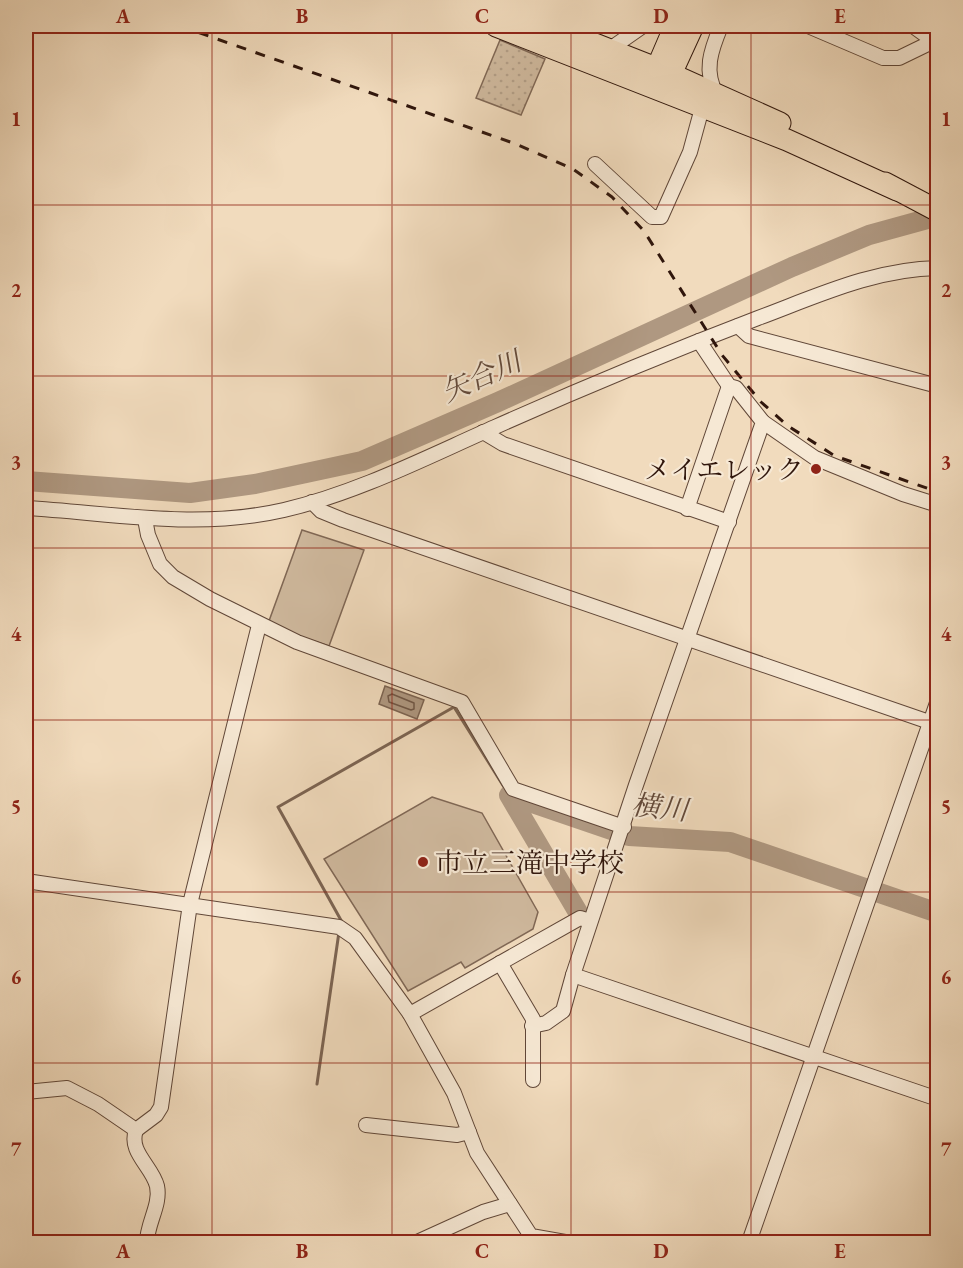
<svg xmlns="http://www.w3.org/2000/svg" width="963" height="1268" viewBox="0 0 963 1268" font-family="'EB Garamond','Noto Serif JP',serif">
<defs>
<pattern id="grass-dots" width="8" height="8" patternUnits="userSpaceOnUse" patternTransform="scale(1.5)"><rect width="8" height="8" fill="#d0ba9f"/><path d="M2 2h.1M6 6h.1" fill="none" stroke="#b39f88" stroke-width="1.8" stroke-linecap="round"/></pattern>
</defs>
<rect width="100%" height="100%" fill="#f1dbbd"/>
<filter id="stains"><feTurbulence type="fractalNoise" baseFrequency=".00333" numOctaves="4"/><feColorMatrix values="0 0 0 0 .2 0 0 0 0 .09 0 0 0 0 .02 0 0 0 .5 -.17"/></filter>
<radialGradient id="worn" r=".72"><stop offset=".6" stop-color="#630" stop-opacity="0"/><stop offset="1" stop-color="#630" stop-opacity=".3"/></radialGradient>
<polygon fill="url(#grass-dots)" stroke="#806856" stroke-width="1.5" points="500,40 545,59 521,115 476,98"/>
<g fill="#d0ba9f" stroke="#806856" stroke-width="1.5">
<polygon points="302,530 364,550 329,646 296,635 269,621"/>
<polygon points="432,797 482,813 538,912 533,929 465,968 461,962 408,991 324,859"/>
</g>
<polygon fill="#af9881" stroke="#7c6452" stroke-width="1.5" points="385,686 424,700 417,719 379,704"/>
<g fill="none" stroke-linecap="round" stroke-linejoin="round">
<polygon stroke="#705746" stroke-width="1.5" points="392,694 414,703 414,709 411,710 389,702 388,696"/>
<g stroke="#7c6452" stroke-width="3">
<polyline points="342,922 278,807 454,707 509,795"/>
<polyline points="317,1084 339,932"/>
</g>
<g stroke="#af9881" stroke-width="20">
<polyline points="26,481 190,493 255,484 362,461 498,402 792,267 869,235 938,216"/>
<polyline points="579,914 509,795 629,836 730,842 938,913"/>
</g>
<defs>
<g id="minor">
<polyline points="808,26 883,58 899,58 934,41"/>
<polyline points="913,26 938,44"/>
<polyline points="610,49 643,26"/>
<path d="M 717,96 C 703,71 711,50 721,26"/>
<polyline points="595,164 652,217 661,217 690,152 702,108"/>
<polyline points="738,326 749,336 938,386"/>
<polyline points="699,341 729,386 736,388 763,422 636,785 573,975 938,1099"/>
<polyline points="763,422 815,458 903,494 938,505"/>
<polyline points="483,432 503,444 729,522"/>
<polyline points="312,502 321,511 343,520 938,725"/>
<path d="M 26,508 C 113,513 197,530 284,510 C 357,493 427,457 495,427 C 582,388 669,352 758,318 C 817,296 874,269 938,268"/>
<polyline points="687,509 729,386"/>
<polyline points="145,519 148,535 160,564 173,577 210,599 297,642 462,702 513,789 624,827"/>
<polyline points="26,881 339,927 355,938 410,1014 454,1093 477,1153 531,1236 565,1242"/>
<polyline points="500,963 533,1019 533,1080"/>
<polyline points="410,1014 580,918 590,921"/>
<polyline points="532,1026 546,1023 563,1011 573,975"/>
<polyline points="26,1092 67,1088 98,1104 136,1130 156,1115 161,1107 190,904 259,625"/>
<polyline points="366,1125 457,1135 469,1132"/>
<path d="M 136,1130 C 128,1152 152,1166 157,1186 C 161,1205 147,1223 147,1242"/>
<polyline points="417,1242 483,1212 510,1204"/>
<polyline points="749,1242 938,700"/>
</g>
<g id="highway">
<polyline points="496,26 787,140 897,190"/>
<polyline points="549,26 671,74 780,123"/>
<polyline points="658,82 657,68 675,26"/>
<polyline points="663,83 671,74 693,26"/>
<polyline points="885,183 938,211"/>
</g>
</defs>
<use href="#minor" stroke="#604738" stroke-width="16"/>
<use href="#highway" stroke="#30160c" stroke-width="23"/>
<use href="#minor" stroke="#f6e8d4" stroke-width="14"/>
<use href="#highway" stroke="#f1dbbd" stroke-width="21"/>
<polyline stroke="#30160c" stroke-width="3" stroke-dasharray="10 10" stroke-linecap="butt" points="180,26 516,144 573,169 612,197 644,231 722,355 761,402 788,426 835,456 938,492"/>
</g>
<path fill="none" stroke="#8f2418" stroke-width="1.5" stroke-opacity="0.55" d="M 212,26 L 212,1242M 392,26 L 392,1242M 571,26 L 571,1242M 751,26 L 751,1242M 26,205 L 938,205M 26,376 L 938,376M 26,548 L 938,548M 26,720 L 938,720M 26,892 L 938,892M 26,1063 L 938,1063"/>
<g fill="#8f2418" stroke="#f6e8d4" stroke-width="2">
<circle cx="816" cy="469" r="6"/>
<circle cx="423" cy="862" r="6"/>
</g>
<g text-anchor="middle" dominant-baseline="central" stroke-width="4.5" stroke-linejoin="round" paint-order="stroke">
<g font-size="27" fill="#30160c" stroke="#f6e8d4" text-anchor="end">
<text x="804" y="469">メイエレック</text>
<text x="435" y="862" text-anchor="start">市立三滝中学校</text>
</g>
<g font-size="28" font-style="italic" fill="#634a3b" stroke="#f6e8d4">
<text transform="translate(481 376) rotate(-24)">矢合川</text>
<text transform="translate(660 807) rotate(6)">横川</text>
</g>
</g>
<rect width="963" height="1268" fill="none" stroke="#f1dbbd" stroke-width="66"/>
<rect x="33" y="33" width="897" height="1202" fill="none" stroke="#8f2418" stroke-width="2"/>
<g font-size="20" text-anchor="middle" font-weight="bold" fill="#8f2418">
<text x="123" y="23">A</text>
<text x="302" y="23">B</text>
<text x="482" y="23">C</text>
<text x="661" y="23">D</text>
<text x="840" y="23">E</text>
<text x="16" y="126">1</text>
<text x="946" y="126">1</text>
<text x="16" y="297">2</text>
<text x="946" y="297">2</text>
<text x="16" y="469">3</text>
<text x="946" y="469">3</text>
<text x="16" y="641">4</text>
<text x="946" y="641">4</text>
<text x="16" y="813">5</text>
<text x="946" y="813">5</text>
<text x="16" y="984">6</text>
<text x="946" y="984">6</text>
<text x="16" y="1156">7</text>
<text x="946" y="1156">7</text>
<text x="123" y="1258">A</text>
<text x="302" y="1258">B</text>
<text x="482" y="1258">C</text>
<text x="661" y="1258">D</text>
<text x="840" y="1258">E</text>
</g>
<rect width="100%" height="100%" filter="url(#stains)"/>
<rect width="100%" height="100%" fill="url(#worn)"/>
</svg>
